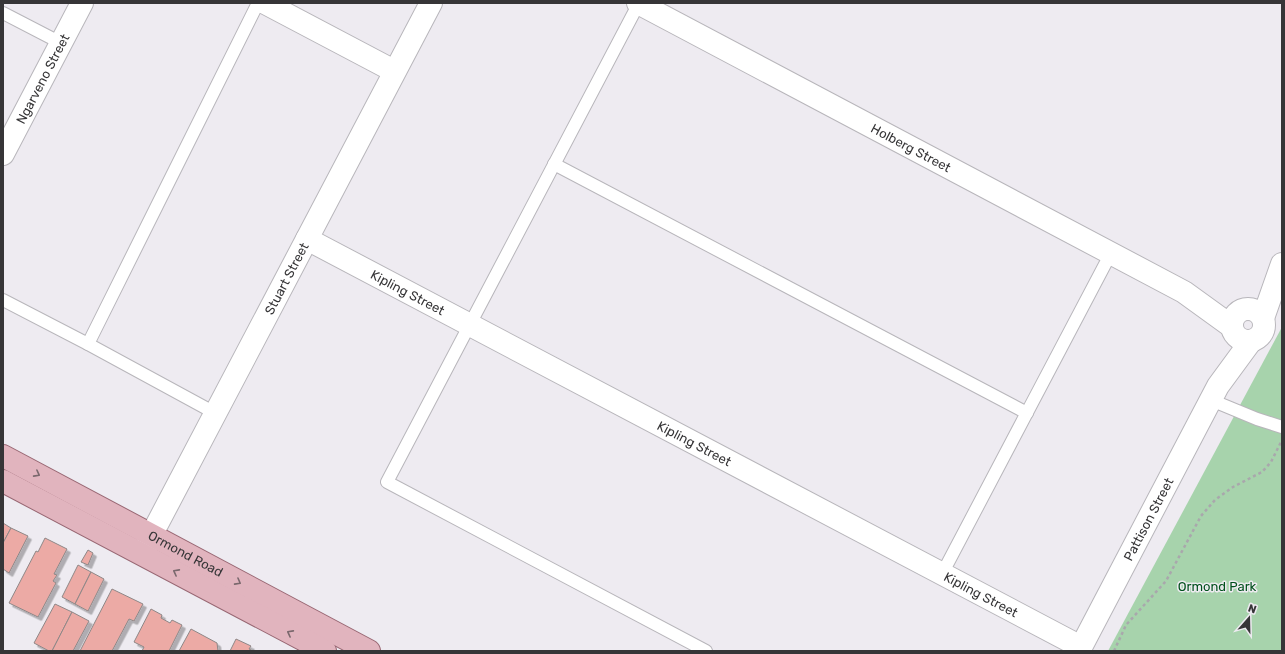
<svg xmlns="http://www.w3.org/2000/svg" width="1285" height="654" viewBox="0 0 1285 654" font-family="Rubik,sans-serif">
<defs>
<filter id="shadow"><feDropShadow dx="3.5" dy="3.5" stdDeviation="0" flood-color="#0004"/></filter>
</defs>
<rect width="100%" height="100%" fill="#eeebf1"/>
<polygon fill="#a7d3ac" points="1282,327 1282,651 1108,651"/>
<g fill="#ecaaa5" stroke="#8e8787" filter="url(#shadow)">
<polygon points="3,523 11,528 3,543"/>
<polygon points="11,528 28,536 9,573 3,569 3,543"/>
<polygon points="45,538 67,549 54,574 57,575 53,581 56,583 38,617 9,603 36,551 38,552"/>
<polygon points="88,550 93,553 88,565 81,562"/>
<polygon points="78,565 91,572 75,604 62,597"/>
<polygon points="91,572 104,579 88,611 75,604"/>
<polygon points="112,589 143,604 134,621 129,619 112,651 80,651"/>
<polygon points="55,604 72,612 52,651 49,651 34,643"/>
<polygon points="151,609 162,615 161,618 170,623 172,620 182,625 169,651 142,651 144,647 134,642"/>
<polygon points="72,612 89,621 73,651 52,651"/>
<polygon points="191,629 217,643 218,651 179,651"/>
<polygon points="236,639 251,646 249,649 253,651 230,651"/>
</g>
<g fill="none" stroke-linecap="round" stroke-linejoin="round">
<defs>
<g id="lane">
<polyline points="639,3 387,482 706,651"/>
<polyline points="3,13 61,43"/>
<polyline points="554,164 1027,413"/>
<polyline points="3,300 88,344 215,413"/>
<polyline points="88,344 258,3"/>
<polyline points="1211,400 1257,419 1282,427"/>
<polyline points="942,574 1111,253"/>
</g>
<g id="street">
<polyline points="265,3 394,71"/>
<path id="s1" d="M 638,3 L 1184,292 L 1231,326"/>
<path id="s2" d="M 3,154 L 82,3"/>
<path id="s3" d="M 307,239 L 1081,647"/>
<circle cx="1248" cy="325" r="16"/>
<polyline points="1263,318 1282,264"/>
<path id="s4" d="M 143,551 L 431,3"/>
<path id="s5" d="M 1079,651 L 1218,386 L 1251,341"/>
</g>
<g id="primary">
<path id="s6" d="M 3,456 L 369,651"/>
<polyline points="3,481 325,651"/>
</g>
</defs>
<use href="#lane" stroke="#b8b6bb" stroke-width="14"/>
<use href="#street" stroke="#b8b6bb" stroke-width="24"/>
<use href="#primary" stroke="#986773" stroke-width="24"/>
<polyline stroke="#a9a7ac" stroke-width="2.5" stroke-dasharray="3 3" stroke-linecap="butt" points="1114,651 1126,625 1166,581 1201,516 1215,500 1233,487 1262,472 1271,462 1281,442"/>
<use href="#lane" stroke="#fff" stroke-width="12"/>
<use href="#street" stroke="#fff" stroke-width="22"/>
<use href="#primary" stroke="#e1b4be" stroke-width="22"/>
</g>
<defs><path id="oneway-chevron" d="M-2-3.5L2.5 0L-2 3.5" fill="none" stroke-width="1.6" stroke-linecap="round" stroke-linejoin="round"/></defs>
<g stroke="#7a686d">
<use href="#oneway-chevron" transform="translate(37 474) rotate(28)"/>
<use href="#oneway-chevron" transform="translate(176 572) rotate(-152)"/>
<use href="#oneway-chevron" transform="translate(238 582) rotate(29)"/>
<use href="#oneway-chevron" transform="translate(290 633) rotate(-152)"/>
</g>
<g text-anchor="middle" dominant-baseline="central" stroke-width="3" stroke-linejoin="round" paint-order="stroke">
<g font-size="13" fill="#363537" stroke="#eeebf1">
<text stroke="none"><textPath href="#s2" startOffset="85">Ngarveno Street</textPath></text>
<text stroke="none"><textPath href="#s1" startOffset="309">Holberg Street</textPath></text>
<text stroke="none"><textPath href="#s4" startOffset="308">Stuart Street</textPath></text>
<text stroke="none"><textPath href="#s3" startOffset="114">Kipling Street</textPath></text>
<text stroke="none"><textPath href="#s3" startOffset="438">Kipling Street</textPath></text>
<text stroke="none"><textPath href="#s5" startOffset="149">Pattison Street</textPath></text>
<text stroke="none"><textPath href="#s6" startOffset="207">Ormond Road</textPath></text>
<text stroke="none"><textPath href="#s3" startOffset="762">Kipling Street</textPath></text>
</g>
<g font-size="13" fill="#00501c" stroke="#eeebf1">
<text x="1217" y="586">Ormond Park</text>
</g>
</g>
<rect width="1285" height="654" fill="none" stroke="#363537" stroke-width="8"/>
<g transform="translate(1249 618) rotate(20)" stroke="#eeebf1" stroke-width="3" paint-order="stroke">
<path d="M0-3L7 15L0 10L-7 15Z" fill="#363537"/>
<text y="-6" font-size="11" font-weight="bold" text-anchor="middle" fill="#363537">N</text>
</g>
</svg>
